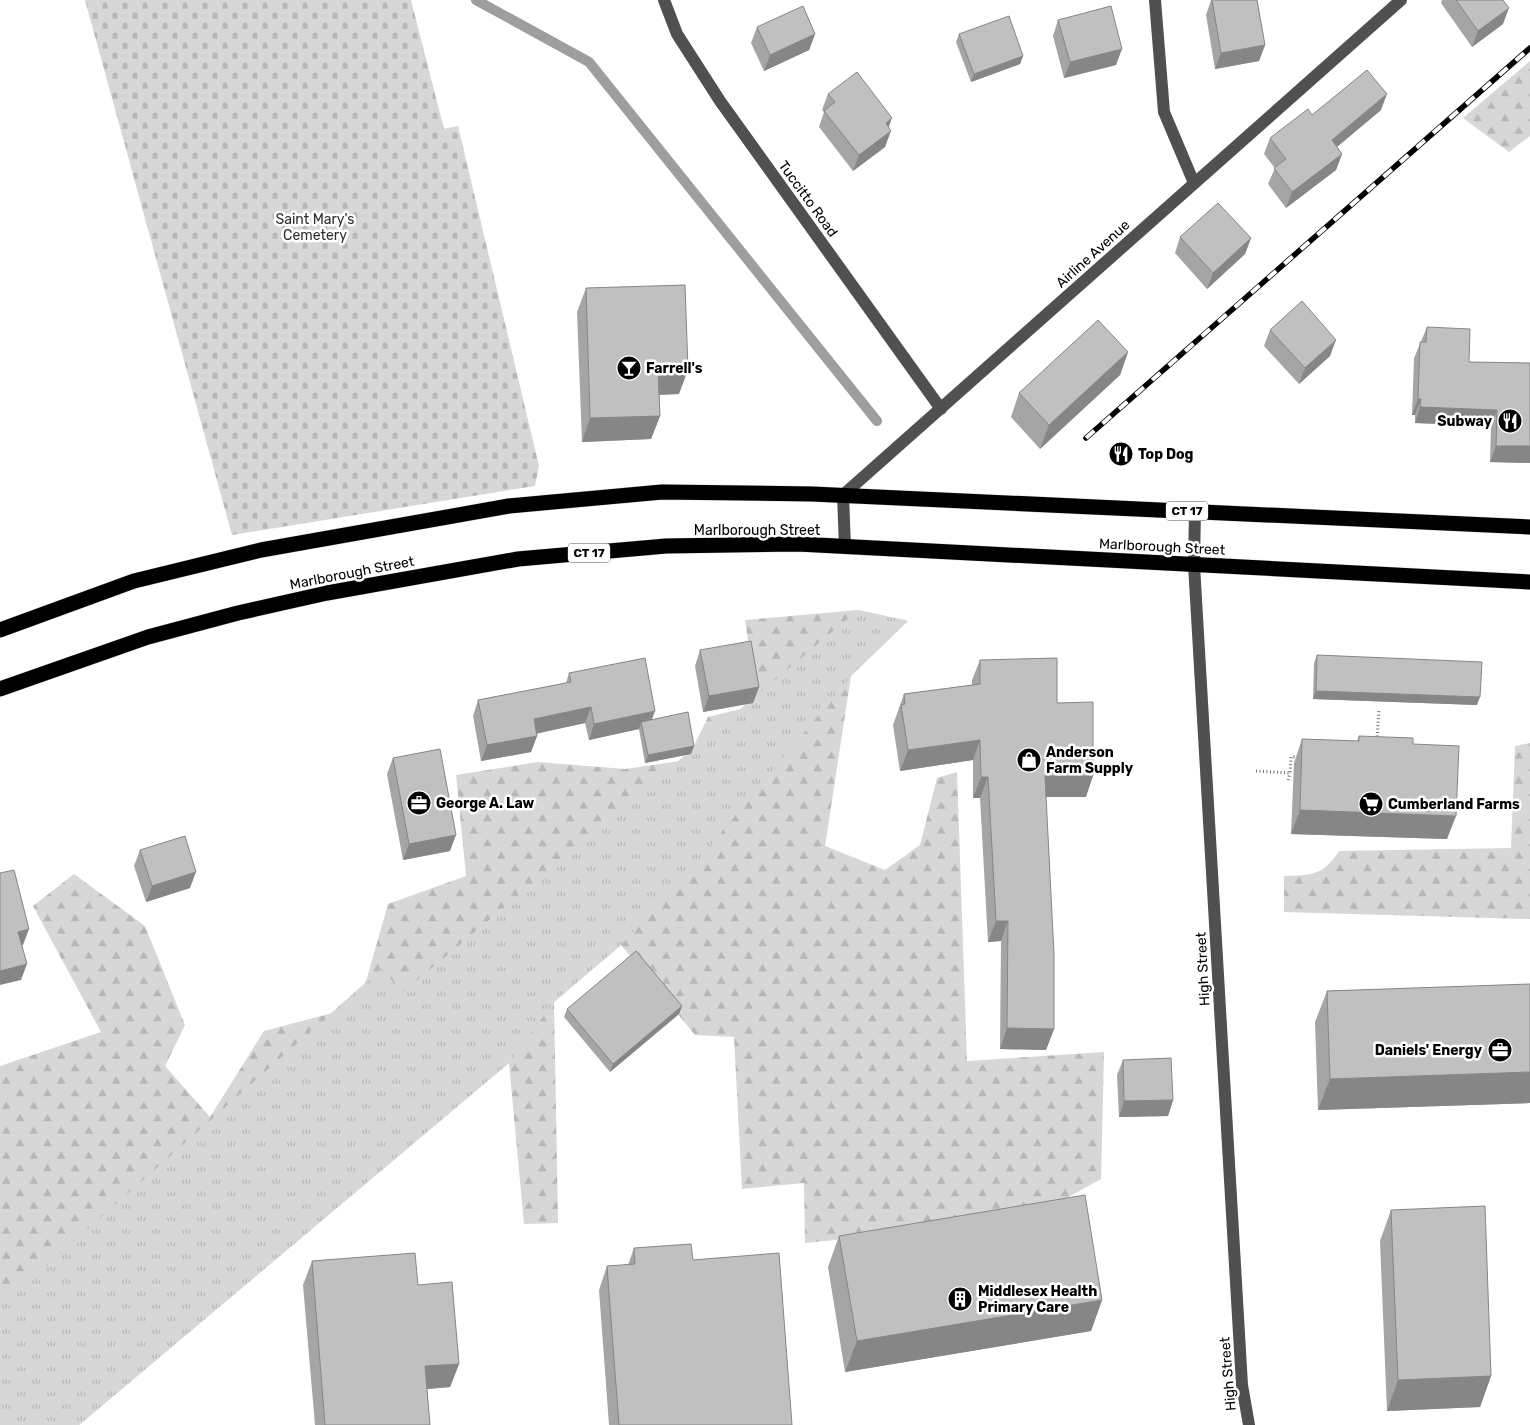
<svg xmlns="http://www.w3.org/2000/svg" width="1530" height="1425" viewBox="0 0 1530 1425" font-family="Rubik,sans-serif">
<defs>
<pattern id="forest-firs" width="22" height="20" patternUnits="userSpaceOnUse" patternTransform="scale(1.25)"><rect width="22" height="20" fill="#d7d7d7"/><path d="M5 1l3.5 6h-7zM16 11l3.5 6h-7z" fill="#b7b7b7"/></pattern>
<pattern id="cemetery-stones" width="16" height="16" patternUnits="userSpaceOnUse" patternTransform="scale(1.25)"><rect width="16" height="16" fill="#d7d7d7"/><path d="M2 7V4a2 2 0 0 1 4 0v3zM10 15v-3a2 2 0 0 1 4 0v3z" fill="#b7b7b7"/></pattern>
<pattern id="park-tufts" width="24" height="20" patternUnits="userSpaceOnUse" patternTransform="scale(1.25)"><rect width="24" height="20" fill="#d7d7d7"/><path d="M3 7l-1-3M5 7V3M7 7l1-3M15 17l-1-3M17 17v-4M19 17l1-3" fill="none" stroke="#b7b7b7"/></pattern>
</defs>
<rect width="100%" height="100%" fill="#fff"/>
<g fill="url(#forest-firs)">
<polygon points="1530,61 1530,136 1509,152 1463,118"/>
<polygon points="858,610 908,621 851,676 825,846 885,870 920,845 937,778 957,772 967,1061 1104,1052 1101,1179 1025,1221 805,1243 804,1183 742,1189 734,1037 695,1035 621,945 554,1002 558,1223 524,1224 509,1063 79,1425 0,1425 0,1066 101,1032 33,906 74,874 145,926 185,1025 165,1066 210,1117 264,1031 359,1006 388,904 466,876 456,775 538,762 625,769 687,760 708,717 757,705 745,620"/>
<path d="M 1530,743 L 1530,919 L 1284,912 L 1284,876 C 1311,875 1323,876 1339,851 L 1511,848 L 1515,746 Z"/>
</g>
<polygon fill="url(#cemetery-stones)" points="85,0 411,0 444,129 458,126 539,466 535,486 232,535"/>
<polygon fill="url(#park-tufts)" points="858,610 908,621 851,676 696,863 621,945 554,1002 509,1063 79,1425 0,1425 0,1307 382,968 402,993"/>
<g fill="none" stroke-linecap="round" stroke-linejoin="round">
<polyline stroke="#9e9e9e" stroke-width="10" points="476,0 589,62 877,421"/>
<defs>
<g id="highway">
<polyline points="0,630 134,581 261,550 509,506 662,492 812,494 1530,527"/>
<polyline points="0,689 148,637 238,613 327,593 518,559 666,546 798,544 1530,582"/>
</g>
</defs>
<use href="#highway" stroke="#dbdbdb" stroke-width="16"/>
<g stroke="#727272" stroke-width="3" stroke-dasharray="1 2.5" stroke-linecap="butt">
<polyline points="1377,740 1379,709"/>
<polyline points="1256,771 1290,773 1291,757 1298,757"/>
<polyline points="1288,780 1290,773"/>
</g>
<g stroke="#505050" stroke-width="12">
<polyline points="664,0 677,34 720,101 941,409"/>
<polyline points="1155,0 1164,112 1194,183"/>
<polyline points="1195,511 1194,565 1242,1385 1249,1425"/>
<polyline points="845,547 843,495 1401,0"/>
</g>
<use href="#highway" stroke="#000" stroke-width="15"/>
<defs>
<polyline id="rail" points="1086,438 1530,48"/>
</defs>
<use href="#rail" stroke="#000" stroke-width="5.5"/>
<use href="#rail" stroke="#fff" stroke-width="4" stroke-dasharray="11" stroke-linecap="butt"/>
</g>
<g fill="#a5a5a5">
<polygon points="1211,0 1257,0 1265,45 1259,61 1215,69 1206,15"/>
<polygon points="1442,0 1503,0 1503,24 1472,47 1441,3"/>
<polygon points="1058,20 1116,65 1064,78 1053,36"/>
<polygon points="757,27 815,34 809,50 764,71 751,43"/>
<polygon points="959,34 1023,56 1020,64 971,82 956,42"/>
<polygon points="828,94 889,128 885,147 853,171 819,127 824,112 822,110"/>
<polygon points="1381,110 1337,147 1342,154 1336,170 1286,208 1268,184 1275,168 1264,154 1270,138 1312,115"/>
<polygon points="1180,237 1251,238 1245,254 1207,289 1175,253"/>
<polygon points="586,288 679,394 659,395 660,416 651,439 582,442 577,312"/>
<polygon points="1427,327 1469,362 1530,363 1530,463 1490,462 1491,426 1415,423 1415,415 1412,415 1414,358"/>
<polygon points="1270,330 1330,356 1299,384 1264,346"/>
<polygon points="1128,352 1120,375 1040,449 1011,417 1019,393"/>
<polygon points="700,650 759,687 753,703 703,712 695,666"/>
<polygon points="1317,655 1477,705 1313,699 1314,663"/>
<polygon points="980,660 1057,703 1086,797 1046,797 1054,1029 1046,1050 1000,1049 1001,941 988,942 980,798 973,798 973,760 900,771 893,725 904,694 972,685 972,680"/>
<polygon points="569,673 652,719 694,746 691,754 645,763 639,729 589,740 585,723 536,734 537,736 531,752 481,761 473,716 478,700 566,683"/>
<polygon points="1359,736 1413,744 1447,839 1291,834 1294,763 1302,739 1357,741"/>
<polygon points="393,758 450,851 403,860 387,774"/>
<polygon points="140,850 190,888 146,902 134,866"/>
<polygon points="1530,984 1530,1103 1318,1110 1315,1022 1327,991"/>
<polygon points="682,1006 679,1014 610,1072 564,1017 567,1009"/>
<polygon points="1123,1060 1173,1100 1168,1116 1119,1117 1117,1075"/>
<polygon points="1391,1210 1491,1376 1480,1407 1387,1411 1380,1241"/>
<polygon points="839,1236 1102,1300 1091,1331 845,1372 828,1267"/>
<polygon points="634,1248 693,1260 792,1425 609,1425 599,1290 607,1266 628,1265"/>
<polygon points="312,1261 418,1285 459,1364 450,1387 427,1389 430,1425 315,1425 303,1285"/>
</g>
<g fill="#868686">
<polygon points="1509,8 1503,24 1472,47 1478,31"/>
<polygon points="815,34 809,50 764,71 770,55"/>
<polygon points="1265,45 1259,61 1215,69 1221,53"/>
<polygon points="1122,49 1116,65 1064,78 1070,62"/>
<polygon points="1023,56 1020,64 971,82 974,74"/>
<polygon points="1387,94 1381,110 1326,156 1332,140"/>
<polygon points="892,118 886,134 886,123"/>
<polygon points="891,131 885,147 853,171 859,155"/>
<polygon points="1342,154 1336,170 1286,208 1292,192"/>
<polygon points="1251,238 1245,254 1207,289 1213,273"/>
<polygon points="1336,340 1330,356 1299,384 1305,368"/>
<polygon points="1128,352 1120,375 1040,449 1049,425"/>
<polygon points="688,370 679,394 650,395 658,372"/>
<polygon points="1418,399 1421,399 1415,415 1412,415"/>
<polygon points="1420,407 1497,410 1491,426 1415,423"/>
<polygon points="660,416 651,439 582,442 590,418"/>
<polygon points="1496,446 1530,446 1530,463 1490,462"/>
<polygon points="759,687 753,703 703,712 709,696"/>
<polygon points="1316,691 1480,697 1477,705 1313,699"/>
<polygon points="591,707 585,723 528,735 534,719"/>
<polygon points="655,711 649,727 641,722 639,729 589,740 594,724"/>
<polygon points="537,736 531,752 481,761 487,745"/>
<polygon points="980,740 973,760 900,771 908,750"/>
<polygon points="694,746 691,754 645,763 648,755"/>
<polygon points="1045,776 1093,776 1086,797 1038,797"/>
<polygon points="981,777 988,777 980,798 973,798"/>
<polygon points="1300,810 1456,816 1447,839 1291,834"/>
<polygon points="456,835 450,851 403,860 409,844"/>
<polygon points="196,872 190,888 146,902 152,886"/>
<polygon points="996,921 1008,921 1001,941 988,942"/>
<polygon points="29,929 23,945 13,948 18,932"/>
<polygon points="27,964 21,980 0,985 0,971"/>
<polygon points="682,1006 679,1014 610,1072 613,1064"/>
<polygon points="1007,1028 1054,1029 1046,1050 1000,1049"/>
<polygon points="1530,1072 1530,1103 1318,1110 1330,1079"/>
<polygon points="1173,1100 1168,1116 1119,1117 1124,1101"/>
<polygon points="1102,1300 1091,1331 845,1372 857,1341"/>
<polygon points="459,1364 450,1387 416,1390 425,1366"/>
<polygon points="1491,1376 1480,1407 1387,1411 1398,1380"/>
</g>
<g fill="#c0c0c0" stroke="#868686">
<polygon points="1212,0 1257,0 1265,45 1221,53"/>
<polygon points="1456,0 1503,0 1509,8 1478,31"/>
<polygon points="803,6 815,34 770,55 757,27"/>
<polygon points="1111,6 1122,49 1070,62 1058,20"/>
<polygon points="1009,16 1023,56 974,74 959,34"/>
<polygon points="1367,70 1387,94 1332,140 1342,154 1292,192 1274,168 1286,159 1270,138 1308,109 1312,115"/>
<polygon points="857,72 892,118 886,123 891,131 859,155 824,111 835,102 828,94"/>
<polygon points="1218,203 1251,238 1213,273 1180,237"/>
<polygon points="685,285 688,370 658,372 660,416 590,418 586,288"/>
<polygon points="1302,301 1336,340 1305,368 1270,330"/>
<polygon points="1098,320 1128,352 1049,425 1019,393"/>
<polygon points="1427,327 1470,329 1469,362 1530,363 1530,446 1496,446 1497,410 1420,407 1421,399 1418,399 1420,342 1426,342"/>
<polygon points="751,641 759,687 709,696 700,650"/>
<polygon points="1317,655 1482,662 1480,697 1316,691"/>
<polygon points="645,658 655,711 594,724 591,707 534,719 537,736 487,745 478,700 571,682 569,673"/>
<polygon points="1057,658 1057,703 1093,702 1093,776 1045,776 1054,954 1054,1029 1007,1028 1008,921 996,921 988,777 981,777 980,740 908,750 901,705 905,704 904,694 980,684 980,660"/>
<polygon points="688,712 694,746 648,755 641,722"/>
<polygon points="1359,736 1413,738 1413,744 1459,746 1456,816 1300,810 1302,739 1359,741"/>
<polygon points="440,749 456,835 409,844 393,758"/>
<polygon points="185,836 196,872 152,886 140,850"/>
<polygon points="14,870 29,929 18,932 27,964 0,971 0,873"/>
<polygon points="636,951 682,1006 613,1064 567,1009"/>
<polygon points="1530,984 1530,1072 1330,1079 1327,991"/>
<polygon points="1171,1058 1173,1100 1124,1101 1123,1060"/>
<polygon points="1085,1195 1102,1300 857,1341 839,1236"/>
<polygon points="1485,1206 1491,1376 1398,1380 1391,1210"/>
<polygon points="691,1244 693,1260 779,1253 792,1425 619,1425 607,1266 635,1264 634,1248"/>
<polygon points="415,1253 418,1285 452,1282 459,1364 425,1366 430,1425 325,1425 312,1261"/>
</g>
<defs>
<symbol id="bar-disc" viewBox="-11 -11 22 22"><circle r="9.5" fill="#000" stroke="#fff"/><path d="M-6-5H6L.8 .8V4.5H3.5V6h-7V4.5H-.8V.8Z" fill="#fff"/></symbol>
<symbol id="restaurant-disc" viewBox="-11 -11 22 22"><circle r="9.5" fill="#000" stroke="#fff"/><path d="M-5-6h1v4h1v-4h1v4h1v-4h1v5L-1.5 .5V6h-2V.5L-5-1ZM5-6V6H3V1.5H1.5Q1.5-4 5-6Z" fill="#fff"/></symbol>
<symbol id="shop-disc" viewBox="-11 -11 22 22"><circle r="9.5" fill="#000" stroke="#fff"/><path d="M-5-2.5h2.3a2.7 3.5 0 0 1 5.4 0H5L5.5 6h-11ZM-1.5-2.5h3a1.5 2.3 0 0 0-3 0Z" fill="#fff"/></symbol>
<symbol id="office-disc" viewBox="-11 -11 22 22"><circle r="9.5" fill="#000" stroke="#fff"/><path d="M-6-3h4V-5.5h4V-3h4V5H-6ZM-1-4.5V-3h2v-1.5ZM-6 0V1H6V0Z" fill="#fff"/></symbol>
<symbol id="supermarket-disc" viewBox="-11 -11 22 22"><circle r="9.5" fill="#000" stroke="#fff"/><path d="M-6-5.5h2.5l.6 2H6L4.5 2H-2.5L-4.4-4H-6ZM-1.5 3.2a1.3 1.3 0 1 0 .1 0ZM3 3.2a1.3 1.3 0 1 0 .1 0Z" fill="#fff"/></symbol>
<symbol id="building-disc" viewBox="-11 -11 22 22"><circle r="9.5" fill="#000" stroke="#fff"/><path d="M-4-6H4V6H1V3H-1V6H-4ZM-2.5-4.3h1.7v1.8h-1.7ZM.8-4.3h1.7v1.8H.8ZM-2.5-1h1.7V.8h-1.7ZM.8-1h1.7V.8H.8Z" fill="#fff"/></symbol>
</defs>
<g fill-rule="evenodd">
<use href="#bar-disc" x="615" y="354" width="28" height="28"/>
<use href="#restaurant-disc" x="1496" y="407" width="28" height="28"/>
<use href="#restaurant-disc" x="1107" y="440" width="28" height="28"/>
<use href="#shop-disc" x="1015" y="746" width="28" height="28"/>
<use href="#office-disc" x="405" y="789" width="28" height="28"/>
<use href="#supermarket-disc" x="1357" y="790" width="28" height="28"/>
<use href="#office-disc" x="1486" y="1036" width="28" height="28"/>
<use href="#building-disc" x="946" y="1285" width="28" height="28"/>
</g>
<g text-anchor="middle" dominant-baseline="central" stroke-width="5" stroke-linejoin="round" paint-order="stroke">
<g fill="#fff" stroke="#4c4c4c" stroke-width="1">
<rect x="1166" y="501.5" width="42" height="19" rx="4"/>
<rect x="568" y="543.5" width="42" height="19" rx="4"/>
</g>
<g font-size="12" font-weight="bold" fill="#000">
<text x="1187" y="511">CT 17</text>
<text x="589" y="553">CT 17</text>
</g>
<g font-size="14" fill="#000" stroke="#fff">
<text transform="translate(808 199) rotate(54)">Tuccitto Road</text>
<text transform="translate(1093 254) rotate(-42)">Airline Avenue</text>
<text x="757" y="530">Marlborough Street</text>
<text transform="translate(1162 547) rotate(3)">Marlborough Street</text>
<text transform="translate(352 573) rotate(-11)">Marlborough Street</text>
<text transform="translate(1203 969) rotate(-93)">High Street</text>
<text transform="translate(1228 1374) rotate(-95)">High Street</text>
</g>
<g font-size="14" fill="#2e2e2e" stroke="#fff">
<text x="315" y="219">Saint Mary's<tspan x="315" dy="16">Cemetery</tspan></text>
</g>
<g font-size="14" font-weight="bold" fill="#000" stroke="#fff" text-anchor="start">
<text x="646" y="368">Farrell's</text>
<text x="1492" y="421" text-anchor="end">Subway</text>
<text x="1138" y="454">Top Dog</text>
<text x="1046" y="752">Anderson<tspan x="1046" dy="16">Farm Supply</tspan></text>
<text x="436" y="803">George A. Law</text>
<text x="1388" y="804">Cumberland Farms</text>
<text x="1482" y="1050" text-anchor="end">Daniels' Energy</text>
<text x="978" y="1291">Middlesex Health<tspan x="978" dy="16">Primary Care</tspan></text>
</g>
</g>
</svg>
